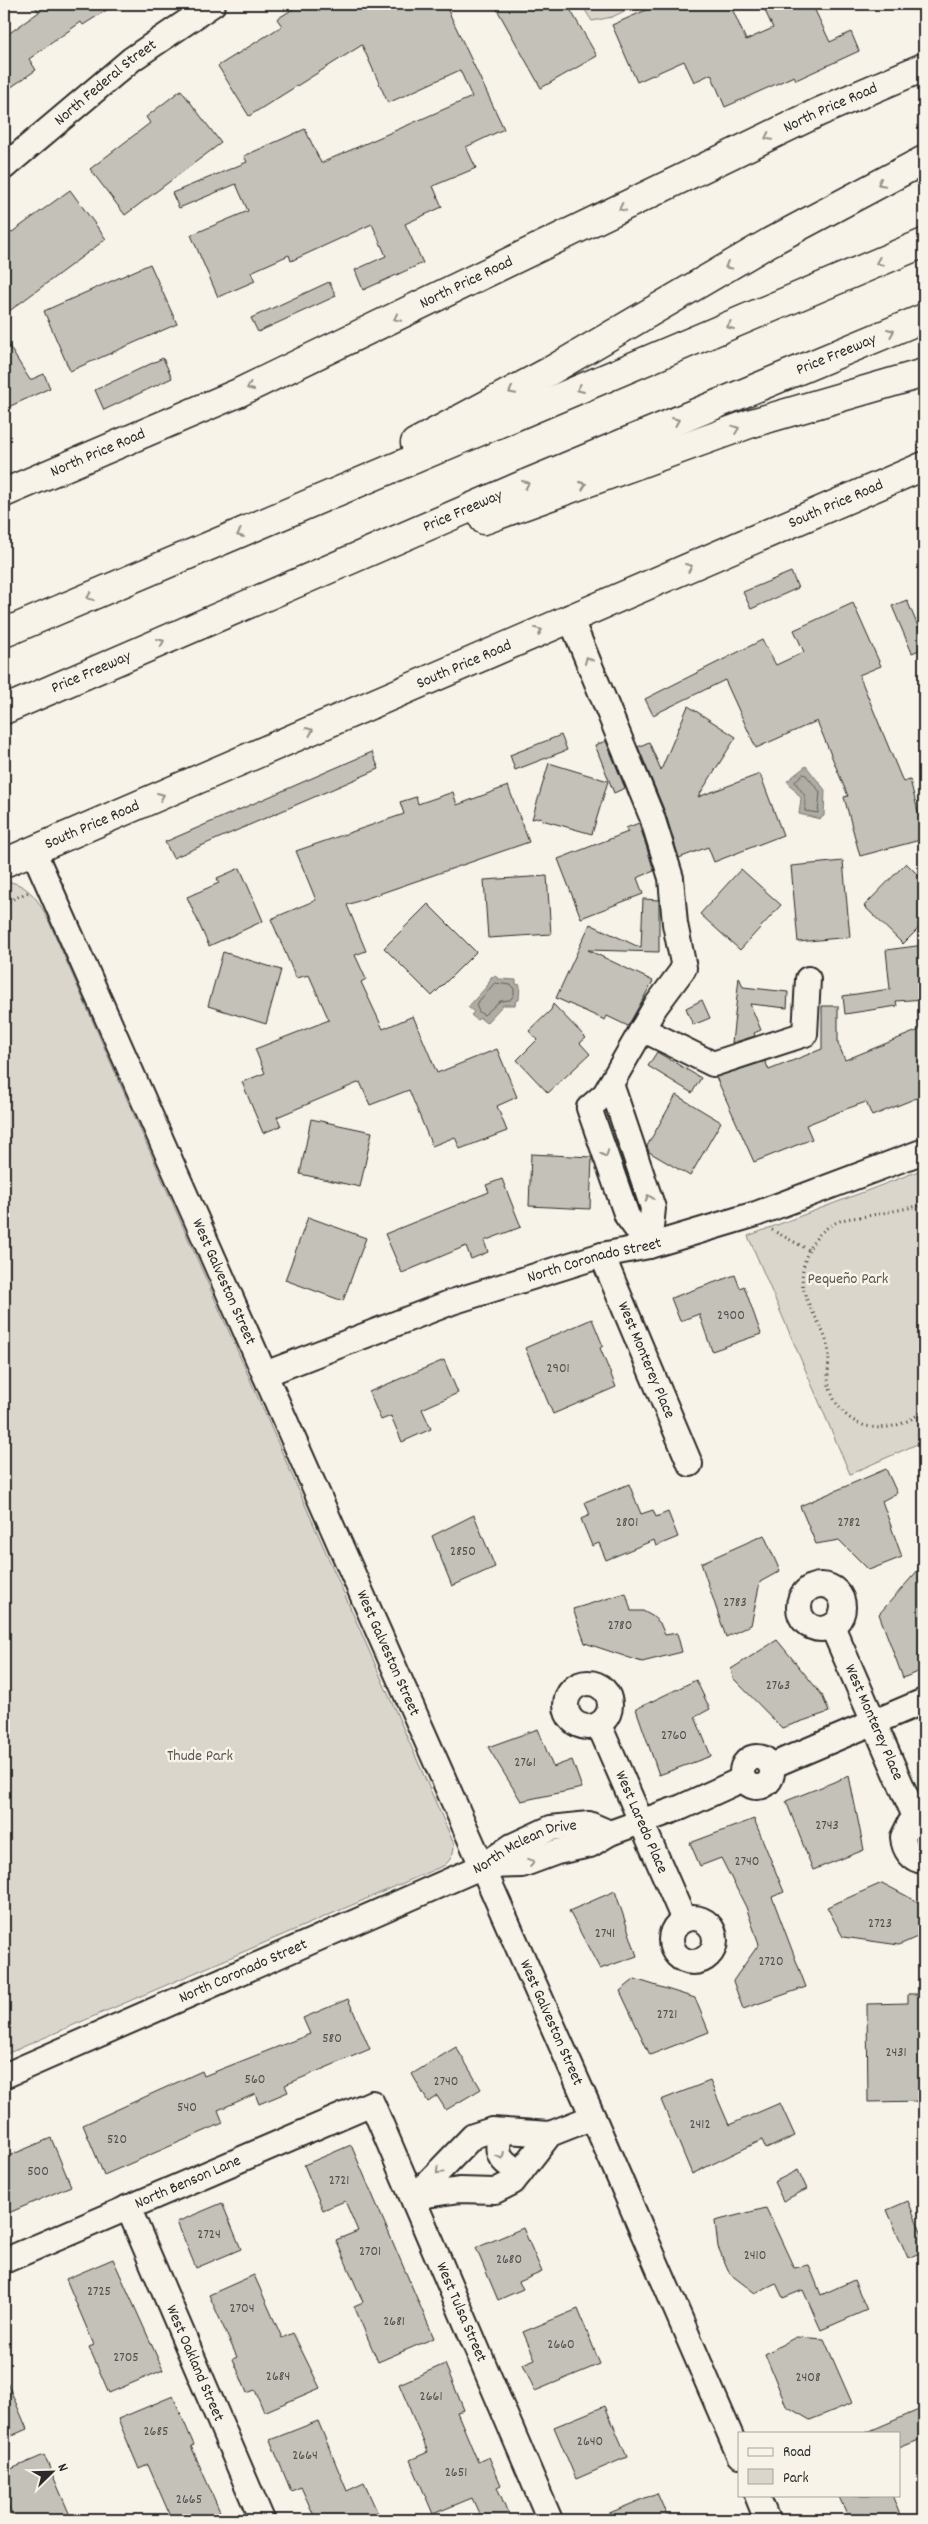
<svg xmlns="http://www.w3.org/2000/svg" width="928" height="2524" viewBox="0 0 928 2524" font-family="Dekko,sans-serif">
<rect width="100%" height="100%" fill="#f7f3e8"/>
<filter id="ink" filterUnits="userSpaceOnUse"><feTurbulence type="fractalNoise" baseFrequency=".02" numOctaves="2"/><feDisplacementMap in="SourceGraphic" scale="10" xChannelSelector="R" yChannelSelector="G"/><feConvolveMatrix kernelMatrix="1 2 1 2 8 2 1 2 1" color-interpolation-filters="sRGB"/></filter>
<g filter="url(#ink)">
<g fill="#dad6cc" stroke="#82807c">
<polygon points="581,4 639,4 612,17 592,21"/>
<path d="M 4,881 C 27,883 37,898 47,917 L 454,1844 C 454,1853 452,1858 445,1865 L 4,2055 Z"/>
<polygon points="924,1169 924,1441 850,1474 748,1236"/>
</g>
<g fill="#afaca4" stroke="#7a7874">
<polygon points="806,766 825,790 824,816 820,819 799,814 801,798 787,781"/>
<polygon points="495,976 499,979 516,980 516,984 520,985 519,1000 516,1000 515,1005 503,1005 486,1023 480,1018 477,1020 471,1015 474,1012 468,1007 488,985 491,977"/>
</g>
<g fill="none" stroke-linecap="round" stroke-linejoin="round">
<g stroke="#605f5b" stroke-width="1">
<polygon points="803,774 806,775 820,792 818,813 805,811 805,796 795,782"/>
<polygon points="495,983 511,985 514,989 514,995 510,1000 500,1001 484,1015 479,1012 476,1005"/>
</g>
</g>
<g fill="#c4c1b9" stroke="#2b2b2b">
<polygon points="33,4 116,4 83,25 81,22 29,59 36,70 4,92 4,37 39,12"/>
<polygon points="301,4 445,4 504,129 466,147 476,168 433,186 442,207 405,224 423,263 363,290 355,270 386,256 372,224 291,261 289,255 251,272 255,281 218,297 191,235 248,211 236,184 179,208 172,193 247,162 244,156 305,129 321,163 472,97 460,70 388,103 362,45 249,116 218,66 282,26 277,19"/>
<polygon points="494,4 567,4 597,56 541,88"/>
<polygon points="660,4 730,4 746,40 773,28 762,4 812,4 830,42 851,32 859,51 796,80 794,76 725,107 711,74 694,82 684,61 637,82 612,25"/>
<polygon points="181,90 221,143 125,215 90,169 150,123 146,117"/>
<polygon points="70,190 106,239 4,315 4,238"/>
<polygon points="150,264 177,324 70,371 44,311"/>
<polygon points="329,282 336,296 258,332 251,318"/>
<polygon points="4,338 30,380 44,374 50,388 4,409"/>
<polygon points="163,358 172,378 104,410 95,390"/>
<polygon points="791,572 798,588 751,609 743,592"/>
<polygon points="907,600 924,641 924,648 912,653 892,606"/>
<polygon points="853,603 881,666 859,675 903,782 910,780 924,835 924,839 860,856 844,797 848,796 817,721 756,748 725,680 653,715 645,699 762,640 776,665 804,652 794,630"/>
<polygon points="688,706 736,737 698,797 760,774 783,835 714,862 708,847 679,858 665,812 638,747 649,742 661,770"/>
<polygon points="561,735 567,750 515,770 510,755"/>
<polygon points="606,741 625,788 614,793 595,745"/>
<polygon points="372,752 379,769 173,858 165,842"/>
<polygon points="549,763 608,781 592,834 542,820 541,817 532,819"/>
<polygon points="508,786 529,842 347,905 366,951 355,955 366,979 361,982 383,1029 413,1016 437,1073 497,1049 517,1097 497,1106 507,1131 460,1149 455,1137 432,1146 409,1090 370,1105 360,1082 277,1117 281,1126 263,1133 242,1082 265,1073 255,1049 329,1020 309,975 296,978 271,919 316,900 296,851 404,814 400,802 416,797 418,804 453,792 457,805"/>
<polygon points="639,823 654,871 637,878 643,894 581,918 558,859 628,832 626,828"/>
<polygon points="843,861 850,937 798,942 791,866"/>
<polygon points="906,863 924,881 924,923 903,944 864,906"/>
<polygon points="240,868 263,921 209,946 187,897 219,883 217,878"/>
<polygon points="741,869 781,905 740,950 700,914"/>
<polygon points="547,876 551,934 488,938 484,880"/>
<polygon points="643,899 659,900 659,952 588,950 653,981 628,1026 607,1016 605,1020 556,998 590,924 641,948"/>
<polygon points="428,904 476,952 432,996 384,948"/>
<polygon points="924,945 924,999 896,1001 897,1006 845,1014 843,996 890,989 886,950"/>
<polygon points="223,952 281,970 266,1024 208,1006"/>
<polygon points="739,977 743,987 788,992 787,1008 750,1004 761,1030 754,1033 755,1036 732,1043"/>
<polygon points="702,1000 710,1018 693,1025 686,1008"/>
<polygon points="553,1004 586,1038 580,1043 590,1054 548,1093 517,1060 537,1040 529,1031 551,1010"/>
<polygon points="822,1006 838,1006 838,1043 845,1060 924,1028 924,1095 872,1116 866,1102 846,1109 806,1125 812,1139 754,1162 716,1077 765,1061 769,1070 822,1049"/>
<polygon points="657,1052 701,1078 692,1093 648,1066"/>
<polygon points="676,1095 721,1122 690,1176 649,1152 647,1146"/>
<polygon points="311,1119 372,1132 360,1187 300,1174"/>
<polygon points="531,1154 592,1157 590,1209 529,1206"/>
<polygon points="502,1179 521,1227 484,1241 488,1252 471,1259 466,1246 402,1273 385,1234 489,1192 486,1185"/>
<polygon points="308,1217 366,1238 343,1301 285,1280"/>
<polygon points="735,1275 740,1288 744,1286 761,1334 712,1351 699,1314 680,1321 671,1298"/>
<polygon points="592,1319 603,1346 600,1348 616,1387 553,1414 525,1348"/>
<polygon points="444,1360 458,1393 422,1409 431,1429 402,1442 391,1416 381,1420 369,1392"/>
<polygon points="886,1469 897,1493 882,1501 902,1557 869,1570 839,1540 816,1544 800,1506"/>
<polygon points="629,1484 641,1514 653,1510 656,1517 668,1512 678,1537 656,1546 654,1540 606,1560 599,1543 592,1546 581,1519 590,1515 585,1502"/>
<polygon points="474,1515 495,1567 452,1586 432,1536"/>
<polygon points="764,1535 780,1571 760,1582 751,1625 726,1637 701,1563"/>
<polygon points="919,1569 924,1584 924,1669 903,1678 879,1614"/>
<polygon points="626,1593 631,1611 643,1611 652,1616 660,1623 665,1635 677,1633 682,1652 642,1662 585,1643 573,1609"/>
<polygon points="777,1640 822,1695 829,1712 782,1728 733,1678 731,1669"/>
<polygon points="696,1680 710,1709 695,1717 711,1756 659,1775 636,1709"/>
<polygon points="538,1729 553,1767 572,1760 582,1788 521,1801 488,1747"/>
<polygon points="849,1776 864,1850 813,1870 786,1801"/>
<polygon points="754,1819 784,1892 772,1897 806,1987 743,2009 733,1981 759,1944 746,1907 721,1858 700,1866 690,1843"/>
<polygon points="882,1883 918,1902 924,1914 924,1934 899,1945 843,1937 827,1907"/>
<polygon points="615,1891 637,1956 600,1969 569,1911"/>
<polygon points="635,1979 695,1998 709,2032 650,2055 620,1991"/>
<polygon points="908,1994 924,1994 924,2101 868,2102 867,2004 908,2003"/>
<polygon points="348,1999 370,2049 285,2085 288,2092 259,2104 255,2094 218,2110 223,2123 104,2175 83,2125 202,2071 204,2076 310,2034 303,2018"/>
<polygon points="456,2047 481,2089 446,2110 437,2096 428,2102 412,2074"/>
<polygon points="710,2081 729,2125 780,2103 795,2136 766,2149 762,2140 692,2174 661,2100"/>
<polygon points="51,2138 71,2186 4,2215 4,2158"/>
<polygon points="351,2145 434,2338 378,2362 354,2306 363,2302 336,2240 358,2231 345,2201 323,2210 304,2165"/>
<polygon points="798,2170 807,2189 783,2201 774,2182"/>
<polygon points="908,2201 924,2239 924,2251 908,2258 887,2210"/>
<polygon points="222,2203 241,2249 196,2268 177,2222"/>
<polygon points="766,2208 794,2268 809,2265 821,2295 854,2280 867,2310 821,2330 803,2290 783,2298 776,2283 755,2293 730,2274 718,2247 715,2221"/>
<polygon points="523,2228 542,2272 519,2282 523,2289 498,2300 476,2248"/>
<polygon points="113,2259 163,2370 109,2393 89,2347 94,2345 66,2279"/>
<polygon points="254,2275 282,2338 293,2333 320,2388 264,2412 255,2390 247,2393 233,2359 237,2357 209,2295"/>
<polygon points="578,2309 600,2364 535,2391 523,2364 535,2359 523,2332"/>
<polygon points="796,2337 824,2339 852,2403 810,2420 786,2406 765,2354"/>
<polygon points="445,2364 464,2410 457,2412 478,2462 489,2457 501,2485 497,2487 511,2520 482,2520 472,2498 433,2514 410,2460 428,2452 399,2384"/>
<polygon points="4,2375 27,2429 4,2439"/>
<polygon points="173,2396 194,2445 191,2446 221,2514 207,2520 172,2520 148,2465 139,2469 118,2419"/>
<polygon points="605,2406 627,2457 576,2479 554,2427"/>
<polygon points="921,2409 924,2417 924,2438 899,2448 899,2433 865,2433"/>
<polygon points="318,2421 347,2491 364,2483 381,2520 316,2520 301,2487 291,2491 270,2440"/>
<polygon points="44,2455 72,2520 14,2520 4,2495 4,2472"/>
<polygon points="657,2493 669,2520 593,2520"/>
<polygon points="838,2495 892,2495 902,2520 850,2520"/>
</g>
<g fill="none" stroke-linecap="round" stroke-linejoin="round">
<defs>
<g id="minor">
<path id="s1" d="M 4,167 L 132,59 L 213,4"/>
<polyline points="570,617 652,817 671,878 675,924 684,968 655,1007 605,1094 589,1108 627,1216 649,1246"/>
<path id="s2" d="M 33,850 L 593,2117 L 739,2455"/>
<polyline points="642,1029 713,1064 805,1034 808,979"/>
<polyline points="611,1084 653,1208 649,1246"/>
<path id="s3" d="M 602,1255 L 690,1464"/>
<path id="s4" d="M 265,1374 L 452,1302 L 602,1255 L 649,1246 L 756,1214 L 924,1151"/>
<circle cx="821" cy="1607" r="22"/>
<path id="s5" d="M 832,1626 L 916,1819"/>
<circle cx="588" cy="1705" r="22"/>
<path id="s6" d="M 599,1725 L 684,1920"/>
<circle cx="757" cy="1772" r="15"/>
<polyline points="771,1766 924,1701"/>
<path d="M 924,1817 L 910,1823 L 903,1837 C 904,1850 911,1860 924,1861"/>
<polyline points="483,1866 522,1865 557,1852 590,1845 610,1833 682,1807 743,1779"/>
<circle cx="693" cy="1940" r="22"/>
<path id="s7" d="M 4,2076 L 483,1866 L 512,1846 L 551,1828 L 589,1824 L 610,1833"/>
<path d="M 501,2131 C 494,2155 500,2160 520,2173"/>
<polyline points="550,2134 513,2182 495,2191 459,2190 414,2197 473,2136 492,2130 550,2134 593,2117"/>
<path id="s8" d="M 128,2207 L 262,2520"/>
<path id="s9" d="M 4,2261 L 372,2103 L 550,2520"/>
<polyline points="757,2495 767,2520"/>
</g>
<g id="major">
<path id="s10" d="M 4,493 L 238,393 L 819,112 L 924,67"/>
<path id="s11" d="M 4,863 L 924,466"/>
</g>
<g id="highway">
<polyline points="415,443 550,371 770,242 924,160"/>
<polyline points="484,520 752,423 924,373"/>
<polyline points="4,633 924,243"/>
<path id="s12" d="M 4,710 L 525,484 L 924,318"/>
</g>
</defs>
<use href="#minor" stroke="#2b2b2b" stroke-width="28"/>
<use href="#major" stroke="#2b2b2b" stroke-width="31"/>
<use href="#highway" stroke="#2b2b2b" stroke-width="31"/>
<g stroke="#2b2b2b" stroke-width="3" stroke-dasharray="1 4" stroke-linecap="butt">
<polyline points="4,903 31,891"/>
<path d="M 924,1205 C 907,1208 889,1212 872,1215 C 859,1218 847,1217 835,1223 C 812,1234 799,1263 803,1287 C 807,1308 824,1327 828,1347 C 831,1360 825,1376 830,1389 C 845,1434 891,1438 924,1410"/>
<polyline points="772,1230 809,1250"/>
</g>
<use href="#minor" stroke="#f7f3e8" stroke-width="24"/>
<use href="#major" stroke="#f7f3e8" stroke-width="28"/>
<use href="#highway" stroke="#f7f3e8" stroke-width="28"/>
</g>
<defs><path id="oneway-chevron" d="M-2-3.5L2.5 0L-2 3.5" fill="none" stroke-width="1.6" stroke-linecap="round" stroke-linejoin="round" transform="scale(1.25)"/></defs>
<g stroke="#918f8a">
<use href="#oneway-chevron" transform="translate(768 137) rotate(154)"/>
<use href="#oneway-chevron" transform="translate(881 183) rotate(152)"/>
<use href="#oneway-chevron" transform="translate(622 208) rotate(154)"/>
<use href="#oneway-chevron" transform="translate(879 262) rotate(157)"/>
<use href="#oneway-chevron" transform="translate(728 266) rotate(149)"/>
<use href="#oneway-chevron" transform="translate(397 318) rotate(154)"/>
<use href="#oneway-chevron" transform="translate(730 326) rotate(157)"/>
<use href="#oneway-chevron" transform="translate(891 332) rotate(-23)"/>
<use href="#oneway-chevron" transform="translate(250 387) rotate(155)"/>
<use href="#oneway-chevron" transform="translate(580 389) rotate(157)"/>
<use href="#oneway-chevron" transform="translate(512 391) rotate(153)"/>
<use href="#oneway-chevron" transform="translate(676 421) rotate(-23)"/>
<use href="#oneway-chevron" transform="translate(736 429) rotate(-20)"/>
<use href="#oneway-chevron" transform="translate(526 484) rotate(-23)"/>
<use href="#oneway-chevron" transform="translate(583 485) rotate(-20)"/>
<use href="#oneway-chevron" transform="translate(240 534) rotate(157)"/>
<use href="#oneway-chevron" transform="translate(689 567) rotate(-23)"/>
<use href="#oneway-chevron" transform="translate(90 597) rotate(157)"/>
<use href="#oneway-chevron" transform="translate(539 631) rotate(-24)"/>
<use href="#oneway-chevron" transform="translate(161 642) rotate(-23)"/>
<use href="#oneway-chevron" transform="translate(588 660) rotate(-113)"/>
<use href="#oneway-chevron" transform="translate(310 731) rotate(-24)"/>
<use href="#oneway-chevron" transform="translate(161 796) rotate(-23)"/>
<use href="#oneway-chevron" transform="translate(605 1154) rotate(70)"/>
<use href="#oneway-chevron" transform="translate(649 1198) rotate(-109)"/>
<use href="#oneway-chevron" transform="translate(531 1862) rotate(-20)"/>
<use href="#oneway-chevron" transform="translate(501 2156) rotate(65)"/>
<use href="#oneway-chevron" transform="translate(439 2171) rotate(134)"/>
</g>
</g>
<g text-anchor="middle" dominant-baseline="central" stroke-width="5" stroke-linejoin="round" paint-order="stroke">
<g font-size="14" fill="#51504e">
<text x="731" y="1316">2900</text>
<text x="558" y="1369">2901</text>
<text x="627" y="1523">2801</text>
<text x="849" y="1523">2782</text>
<text x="463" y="1552">2850</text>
<text x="735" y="1603">2783</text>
<text x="620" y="1626">2780</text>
<text x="778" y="1686">2763</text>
<text x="674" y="1736">2760</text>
<text x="525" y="1763">2761</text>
<text x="827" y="1826">2743</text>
<text x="747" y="1862">2740</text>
<text x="880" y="1924">2723</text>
<text x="605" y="1934">2741</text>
<text x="771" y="1962">2720</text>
<text x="667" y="2015">2721</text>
<text x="332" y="2039">580</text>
<text x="896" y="2053">2431</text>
<text x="255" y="2080">560</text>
<text x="446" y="2082">2740</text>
<text x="187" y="2108">540</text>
<text x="700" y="2125">2412</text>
<text x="117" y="2140">520</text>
<text x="38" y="2172">500</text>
<text x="339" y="2181">2721</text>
<text x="209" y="2235">2724</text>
<text x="370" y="2252">2701</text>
<text x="755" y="2256">2410</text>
<text x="509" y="2260">2680</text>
<text x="99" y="2292">2725</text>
<text x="242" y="2309">2704</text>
<text x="394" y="2322">2681</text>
<text x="561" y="2345">2660</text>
<text x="126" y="2358">2705</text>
<text x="278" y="2377">2684</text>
<text x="808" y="2378">2408</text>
<text x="431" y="2397">2661</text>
<text x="156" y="2432">2685</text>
<text x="590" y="2442">2640</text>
<text x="305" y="2456">2664</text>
<text x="456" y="2473">2651</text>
<text x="189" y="2500">2665</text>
</g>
<g font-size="16" fill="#2b2b2b" stroke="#f7f3e8">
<text stroke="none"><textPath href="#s1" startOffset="132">North Federal Street</textPath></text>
<text stroke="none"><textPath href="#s10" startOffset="912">North Price Road</textPath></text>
<text stroke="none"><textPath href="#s10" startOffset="508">North Price Road</textPath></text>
<text stroke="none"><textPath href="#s12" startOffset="905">Price Freeway</textPath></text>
<text stroke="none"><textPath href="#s10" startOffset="102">North Price Road</textPath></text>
<text stroke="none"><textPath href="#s11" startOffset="906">South Price Road</textPath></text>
<text stroke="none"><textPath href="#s12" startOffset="500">Price Freeway</textPath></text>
<text stroke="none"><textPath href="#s11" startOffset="501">South Price Road</textPath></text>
<text stroke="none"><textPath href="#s12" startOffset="95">Price Freeway</textPath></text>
<text stroke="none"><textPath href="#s11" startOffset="96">South Price Road</textPath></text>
<text stroke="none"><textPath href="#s4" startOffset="349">North Coronado Street</textPath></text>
<text stroke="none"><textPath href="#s2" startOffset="472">West Galveston Street</textPath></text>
<text stroke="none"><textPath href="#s3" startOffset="114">West Monterey Place</textPath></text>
<text stroke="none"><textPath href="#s2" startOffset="878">West Galveston Street</textPath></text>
<text stroke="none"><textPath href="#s5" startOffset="105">West Monterey Place</textPath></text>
<text stroke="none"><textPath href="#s6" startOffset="106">West Laredo Place</textPath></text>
<text stroke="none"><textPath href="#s7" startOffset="570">North Mclean Drive</textPath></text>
<text stroke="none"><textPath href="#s7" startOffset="261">North Coronado Street</textPath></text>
<text stroke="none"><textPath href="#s2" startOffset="1282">West Galveston Street</textPath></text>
<text stroke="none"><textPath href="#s9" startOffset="200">North Benson Lane</textPath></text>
<text stroke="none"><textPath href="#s9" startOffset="628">West Tulsa Street</textPath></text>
<text stroke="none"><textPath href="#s8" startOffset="170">West Oakland Street</textPath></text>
</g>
<g font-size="16" fill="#575653" stroke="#f7f3e8">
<text x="848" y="1279">Pequeño Park</text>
<text x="200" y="1756">Thude Park</text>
</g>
</g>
<rect width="928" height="2524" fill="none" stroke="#f7f3e8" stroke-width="20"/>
<rect x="10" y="10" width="908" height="2504" fill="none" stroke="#2b2b2b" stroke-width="2" filter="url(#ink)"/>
<rect x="738" y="2432" width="162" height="65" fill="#f7f3e8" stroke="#a5a39c"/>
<rect x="748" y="2448" width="25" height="8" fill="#f7f3e8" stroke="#a5a39c"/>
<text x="783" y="2456" font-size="15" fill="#2b2b2b">Road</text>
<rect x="748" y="2469" width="25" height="15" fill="#dad6cc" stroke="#a5a39c"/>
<text x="783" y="2482" font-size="15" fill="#2b2b2b">Park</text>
<g transform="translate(52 2472) rotate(67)" stroke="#f7f3e8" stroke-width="4" paint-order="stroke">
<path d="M0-4L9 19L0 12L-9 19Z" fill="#2b2b2b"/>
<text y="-8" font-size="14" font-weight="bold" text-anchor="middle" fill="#2b2b2b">N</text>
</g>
</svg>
